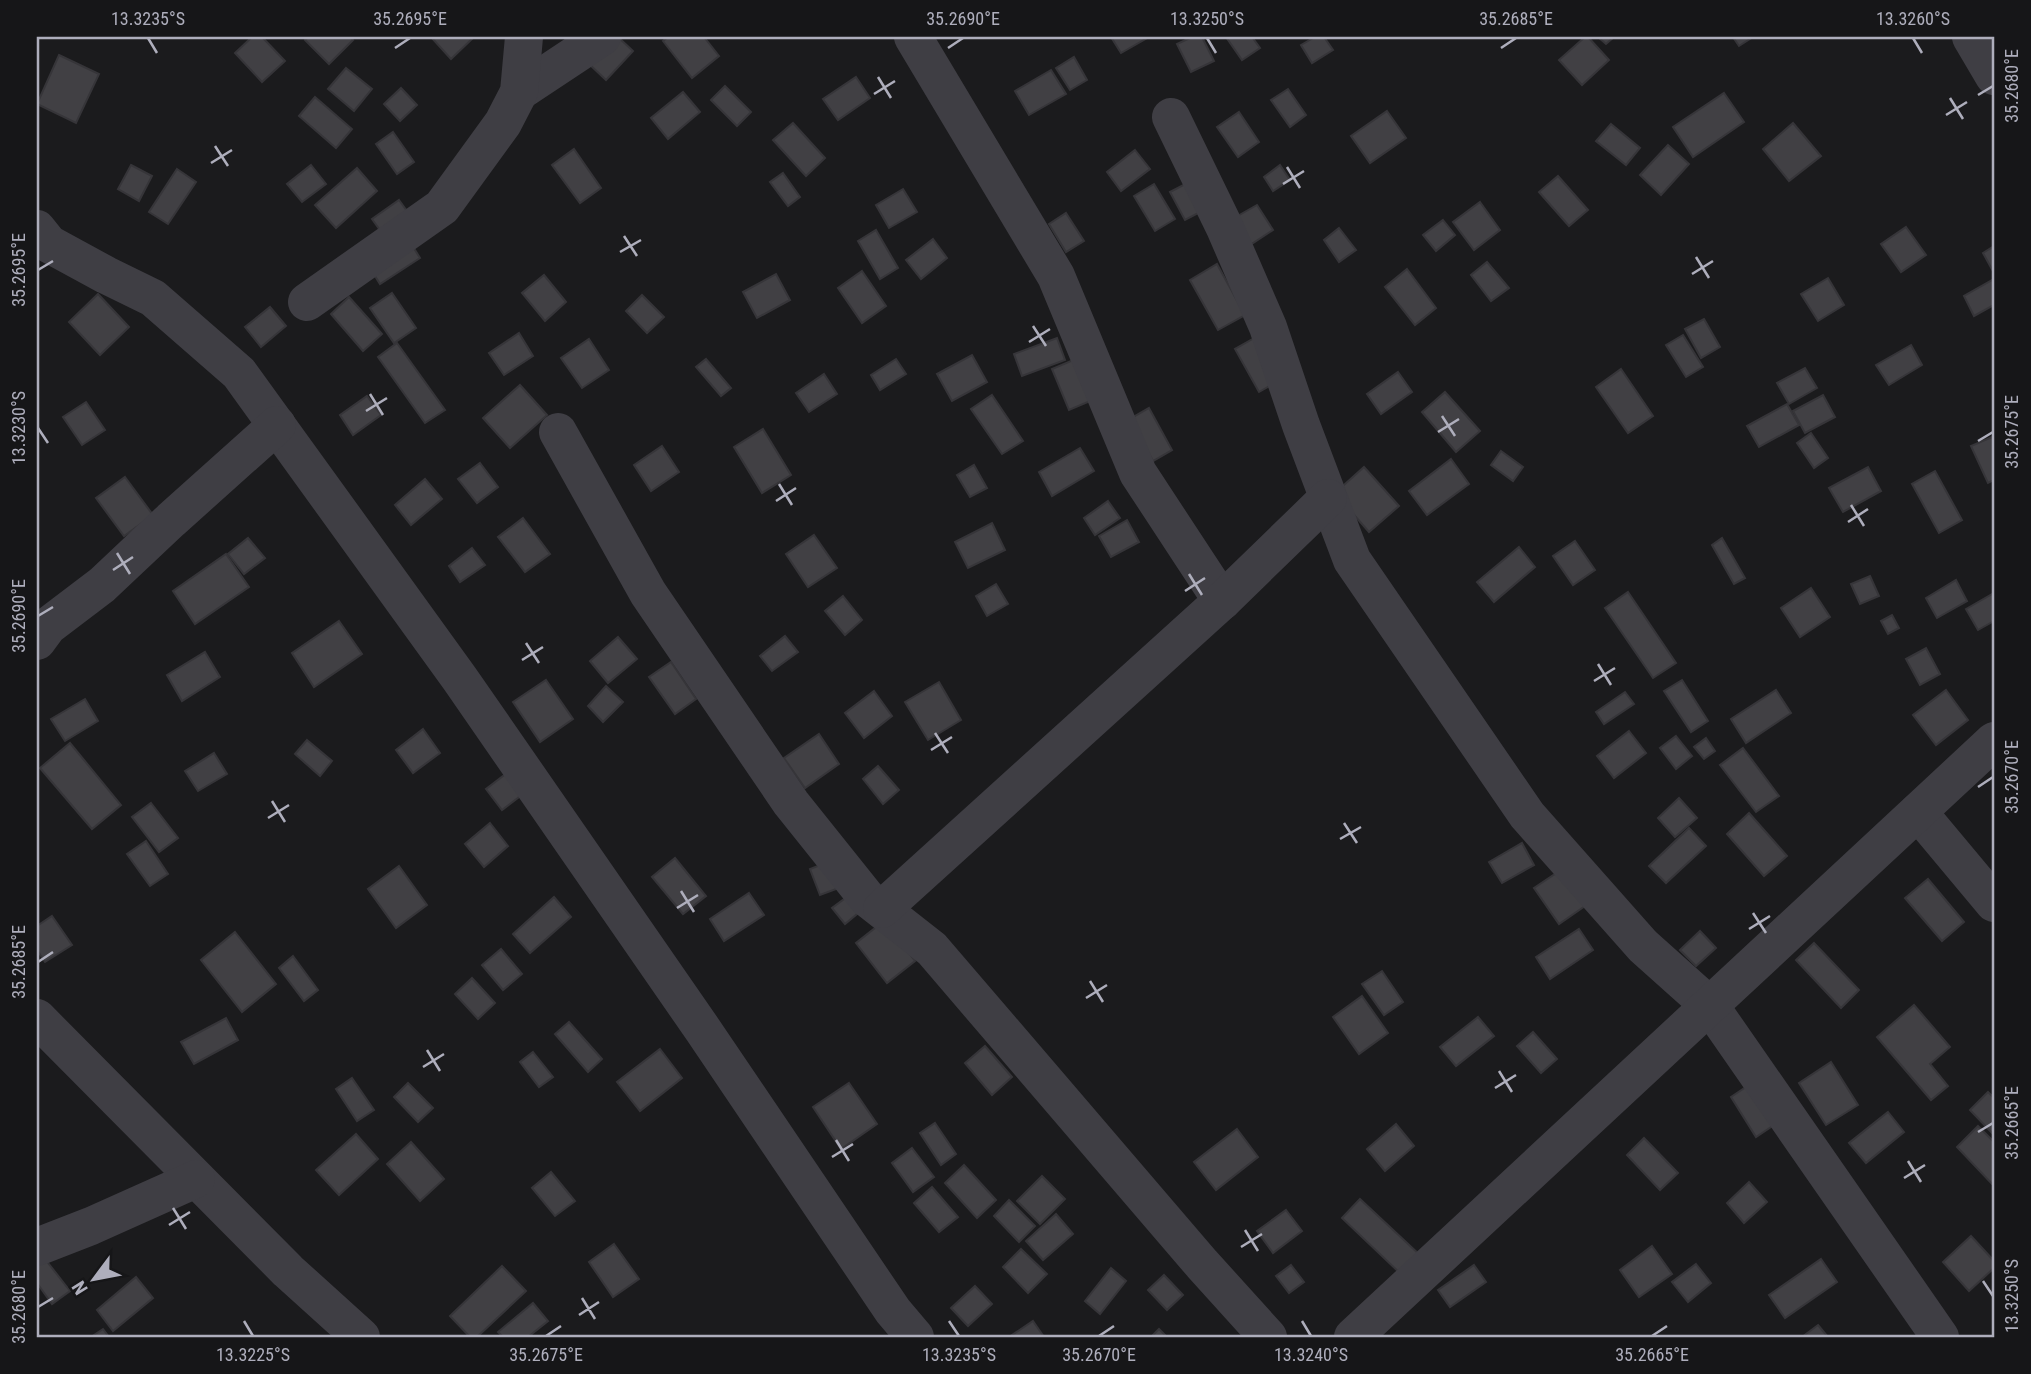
<svg xmlns="http://www.w3.org/2000/svg" width="2031" height="1374" viewBox="0 0 2031 1374" font-family="'Roboto Condensed',sans-serif">
<rect width="100%" height="100%" fill="#1b1b1d"/>
<g fill="#414044" stroke="#363539" stroke-width="2">
<polygon points="252,37 262,37 285,61 262,82 235,53"/>
<polygon points="308,37 349,37 353,40 329,64 305,40"/>
<polygon points="431,37 474,37 451,59"/>
<polygon points="618,37 633,51 606,80 587,62"/>
<polygon points="668,37 704,37 719,56 692,78 663,41"/>
<polygon points="1111,37 1149,37 1121,53"/>
<polygon points="1192,37 1202,37 1214,61 1191,72 1177,44"/>
<polygon points="1226,37 1252,37 1260,48 1242,60"/>
<polygon points="1315,37 1324,37 1333,50 1312,63 1301,45"/>
<polygon points="1585,37 1588,37 1609,60 1582,85 1559,60"/>
<polygon points="1598,37 1614,37 1606,44"/>
<polygon points="1733,37 1753,37 1739,46"/>
<polygon points="59,55 99,74 76,123 37,104"/>
<polygon points="1074,57 1087,80 1070,90 1056,68"/>
<polygon points="346,68 372,89 354,111 328,89"/>
<polygon points="1051,70 1066,94 1029,115 1015,91"/>
<polygon points="856,77 870,98 838,120 823,99"/>
<polygon points="725,86 751,112 737,126 711,100"/>
<polygon points="401,88 417,105 400,121 384,104"/>
<polygon points="1288,89 1306,115 1290,127 1271,100"/>
<polygon points="683,92 700,112 668,139 651,118"/>
<polygon points="1724,93 1744,122 1693,157 1673,127"/>
<polygon points="315,97 352,129 336,148 299,116"/>
<polygon points="1387,111 1406,138 1370,163 1351,136"/>
<polygon points="1239,112 1259,142 1238,157 1217,127"/>
<polygon points="793,123 825,158 806,176 773,140"/>
<polygon points="1793,123 1821,156 1789,181 1763,149"/>
<polygon points="1611,124 1640,148 1626,165 1596,141"/>
<polygon points="393,132 414,162 397,174 376,144"/>
<polygon points="1668,145 1689,164 1661,195 1640,175"/>
<polygon points="574,149 601,188 580,203 552,165"/>
<polygon points="1135,150 1150,169 1121,191 1107,172"/>
<polygon points="131,165 152,176 139,201 118,189"/>
<polygon points="311,165 326,184 302,202 287,184"/>
<polygon points="1280,165 1290,180 1273,191 1264,177"/>
<polygon points="357,168 377,191 336,228 315,205"/>
<polygon points="177,169 196,182 168,224 149,212"/>
<polygon points="783,173 800,197 788,206 770,182"/>
<polygon points="1558,176 1588,210 1569,226 1539,192"/>
<polygon points="1189,182 1204,210 1185,220 1170,192"/>
<polygon points="1154,184 1175,219 1155,231 1134,196"/>
<polygon points="903,189 917,212 889,228 876,205"/>
<polygon points="399,200 412,218 385,237 372,219"/>
<polygon points="1480,202 1500,230 1474,250 1453,222"/>
<polygon points="1257,205 1273,230 1250,245 1234,218"/>
<polygon points="1066,213 1084,241 1066,252 1049,224"/>
<polygon points="1443,220 1455,235 1436,251 1423,235"/>
<polygon points="1906,227 1926,255 1901,272 1881,244"/>
<polygon points="1339,228 1356,250 1339,262 1324,240"/>
<polygon points="876,230 898,268 880,279 858,241"/>
<polygon points="407,237 420,258 380,284 367,263"/>
<polygon points="933,239 947,258 921,279 906,260"/>
<polygon points="1994,246 1994,273 1983,253"/>
<polygon points="1487,262 1509,288 1491,301 1471,275"/>
<polygon points="1217,264 1245,315 1218,330 1190,280"/>
<polygon points="1407,269 1436,308 1415,325 1385,287"/>
<polygon points="862,271 886,306 862,323 838,288"/>
<polygon points="776,274 790,300 757,318 743,292"/>
<polygon points="544,275 566,302 545,321 522,293"/>
<polygon points="1828,278 1844,305 1818,321 1801,294"/>
<polygon points="1994,279 1994,305 1974,316 1964,296"/>
<polygon points="392,293 416,328 394,343 370,308"/>
<polygon points="98,294 129,327 100,355 69,322"/>
<polygon points="642,295 664,317 647,333 626,311"/>
<polygon points="349,297 382,334 363,351 331,314"/>
<polygon points="270,307 286,326 261,347 245,327"/>
<polygon points="1704,319 1720,347 1701,358 1685,329"/>
<polygon points="519,333 533,356 504,375 489,353"/>
<polygon points="1683,335 1703,367 1686,377 1666,345"/>
<polygon points="1256,337 1280,380 1259,392 1235,349"/>
<polygon points="1057,338 1065,360 1022,376 1014,354"/>
<polygon points="589,339 609,370 582,388 561,358"/>
<polygon points="397,343 445,410 425,423 378,357"/>
<polygon points="1911,345 1922,365 1889,385 1876,365"/>
<polygon points="972,355 987,382 952,401 937,374"/>
<polygon points="1078,358 1095,399 1069,410 1052,369"/>
<polygon points="706,359 731,388 721,396 696,367"/>
<polygon points="896,359 906,374 880,390 871,375"/>
<polygon points="1805,368 1817,388 1789,404 1777,383"/>
<polygon points="1621,369 1653,416 1628,433 1596,387"/>
<polygon points="1398,372 1412,392 1381,414 1367,394"/>
<polygon points="824,374 837,394 809,412 796,393"/>
<polygon points="520,385 547,415 510,448 483,418"/>
<polygon points="1445,392 1480,431 1456,452 1422,412"/>
<polygon points="992,395 1023,441 1002,454 971,409"/>
<polygon points="1823,395 1835,417 1805,433 1793,411"/>
<polygon points="367,396 381,415 353,435 340,415"/>
<polygon points="86,402 105,430 82,445 63,417"/>
<polygon points="1787,404 1799,425 1759,447 1747,426"/>
<polygon points="1149,408 1172,450 1153,461 1130,419"/>
<polygon points="763,429 791,475 762,493 734,447"/>
<polygon points="1811,433 1828,458 1814,468 1797,443"/>
<polygon points="1992,437 1994,442 1994,480 1988,483 1971,446"/>
<polygon points="662,446 679,472 651,491 634,465"/>
<polygon points="1080,448 1094,471 1052,496 1039,472"/>
<polygon points="1501,451 1523,467 1513,481 1491,465"/>
<polygon points="1451,459 1469,484 1427,515 1409,491"/>
<polygon points="480,463 498,487 477,503 458,479"/>
<polygon points="974,465 987,488 970,497 957,475"/>
<polygon points="1364,467 1399,506 1369,532 1335,493"/>
<polygon points="1868,467 1881,491 1843,512 1829,488"/>
<polygon points="1935,471 1962,520 1939,533 1912,484"/>
<polygon points="125,477 153,515 124,536 96,498"/>
<polygon points="425,479 442,499 411,525 395,505"/>
<polygon points="1108,501 1120,518 1095,535 1084,518"/>
<polygon points="523,518 550,554 525,572 498,537"/>
<polygon points="1127,520 1139,542 1111,557 1099,536"/>
<polygon points="992,523 1005,550 968,568 955,542"/>
<polygon points="814,535 837,568 808,587 786,554"/>
<polygon points="248,538 265,558 244,574 228,554"/>
<polygon points="1722,538 1745,578 1734,584 1712,545"/>
<polygon points="1575,541 1595,570 1573,585 1553,556"/>
<polygon points="1519,547 1535,567 1494,602 1477,582"/>
<polygon points="472,548 485,565 460,582 449,566"/>
<polygon points="226,554 249,587 195,624 173,591"/>
<polygon points="1870,576 1879,596 1860,604 1851,584"/>
<polygon points="1956,580 1967,601 1937,618 1926,598"/>
<polygon points="996,584 1008,604 987,616 976,596"/>
<polygon points="1811,588 1830,617 1800,637 1781,608"/>
<polygon points="1628,592 1676,663 1653,678 1605,608"/>
<polygon points="1994,593 1994,621 1978,630 1966,609"/>
<polygon points="843,596 862,620 845,635 825,611"/>
<polygon points="1892,615 1899,628 1888,634 1881,621"/>
<polygon points="339,621 362,654 314,687 292,653"/>
<polygon points="785,636 798,652 772,671 760,656"/>
<polygon points="618,637 637,659 608,683 590,661"/>
<polygon points="1926,648 1940,674 1920,685 1906,659"/>
<polygon points="205,652 220,677 182,701 167,675"/>
<polygon points="671,662 696,699 675,714 649,677"/>
<polygon points="546,680 573,719 540,742 513,702"/>
<polygon points="1682,680 1708,721 1691,732 1664,691"/>
<polygon points="939,682 961,720 928,740 905,702"/>
<polygon points="606,686 623,702 603,722 588,706"/>
<polygon points="1776,690 1791,713 1746,743 1731,719"/>
<polygon points="1946,690 1968,720 1936,745 1913,715"/>
<polygon points="874,691 892,716 864,738 845,713"/>
<polygon points="1625,692 1634,704 1604,724 1596,712"/>
<polygon points="85,699 98,721 65,741 51,719"/>
<polygon points="423,729 440,753 413,773 396,750"/>
<polygon points="1629,731 1646,753 1614,778 1597,756"/>
<polygon points="819,734 839,764 805,788 784,758"/>
<polygon points="1676,736 1692,756 1676,769 1660,748"/>
<polygon points="1706,738 1715,751 1704,759 1694,747"/>
<polygon points="307,740 332,761 320,776 295,754"/>
<polygon points="70,743 121,805 92,829 40,768"/>
<polygon points="1743,748 1779,796 1756,812 1720,765"/>
<polygon points="214,753 227,774 198,791 185,771"/>
<polygon points="878,766 899,790 883,804 863,779"/>
<polygon points="507,773 523,794 502,810 486,789"/>
<polygon points="1679,798 1697,818 1675,837 1658,818"/>
<polygon points="151,803 178,838 159,852 132,817"/>
<polygon points="1749,813 1787,856 1764,876 1727,834"/>
<polygon points="490,823 508,846 484,867 465,844"/>
<polygon points="1689,828 1706,846 1666,883 1649,866"/>
<polygon points="146,841 168,874 150,886 127,854"/>
<polygon points="1522,843 1534,865 1502,883 1489,862"/>
<polygon points="675,858 706,896 683,914 652,877"/>
<polygon points="828,862 839,888 820,895 810,869"/>
<polygon points="399,866 427,905 396,928 368,889"/>
<polygon points="1561,870 1585,906 1559,924 1534,888"/>
<polygon points="1928,879 1964,922 1942,941 1905,898"/>
<polygon points="749,893 764,915 724,941 710,919"/>
<polygon points="851,894 863,909 845,924 832,908"/>
<polygon points="554,897 571,917 530,953 513,934"/>
<polygon points="52,916 72,945 45,962 37,950 37,926"/>
<polygon points="884,921 915,961 887,983 856,943"/>
<polygon points="1579,929 1593,950 1550,979 1536,957"/>
<polygon points="1700,931 1716,948 1696,966 1680,950"/>
<polygon points="235,932 276,984 242,1012 201,960"/>
<polygon points="1814,943 1859,990 1841,1008 1796,960"/>
<polygon points="501,949 522,974 503,990 482,965"/>
<polygon points="293,956 318,990 304,1001 279,968"/>
<polygon points="1382,971 1403,1002 1384,1015 1362,984"/>
<polygon points="472,978 495,1003 478,1019 455,994"/>
<polygon points="1362,996 1388,1033 1359,1054 1333,1017"/>
<polygon points="1914,1005 1950,1047 1930,1064 1948,1086 1931,1100 1877,1037"/>
<polygon points="1478,1017 1494,1036 1456,1066 1440,1047"/>
<polygon points="226,1018 238,1040 194,1064 181,1042"/>
<polygon points="569,1022 602,1059 588,1072 555,1034"/>
<polygon points="1533,1032 1557,1059 1541,1073 1517,1046"/>
<polygon points="985,1046 1012,1077 992,1095 965,1063"/>
<polygon points="660,1049 682,1078 640,1111 617,1082"/>
<polygon points="533,1052 553,1077 539,1087 520,1062"/>
<polygon points="1831,1062 1858,1105 1826,1125 1799,1083"/>
<polygon points="352,1078 374,1110 357,1121 336,1089"/>
<polygon points="408,1083 433,1108 418,1122 394,1097"/>
<polygon points="849,1083 877,1124 841,1149 813,1107"/>
<polygon points="1752,1083 1777,1123 1756,1137 1731,1097"/>
<polygon points="1988,1092 1994,1098 1994,1135 1970,1110"/>
<polygon points="1888,1112 1904,1132 1866,1163 1849,1143"/>
<polygon points="935,1123 956,1154 941,1165 920,1133"/>
<polygon points="1396,1124 1414,1146 1385,1171 1367,1149"/>
<polygon points="1978,1126 1994,1142 1994,1186 1957,1147"/>
<polygon points="1237,1129 1258,1157 1216,1190 1194,1162"/>
<polygon points="356,1134 378,1159 339,1195 316,1170"/>
<polygon points="1644,1138 1678,1173 1660,1190 1627,1155"/>
<polygon points="411,1142 444,1179 420,1201 387,1164"/>
<polygon points="912,1148 934,1177 913,1192 892,1163"/>
<polygon points="964,1165 996,1200 977,1218 945,1183"/>
<polygon points="551,1172 575,1201 555,1216 532,1188"/>
<polygon points="1042,1176 1065,1199 1040,1224 1017,1201"/>
<polygon points="1749,1182 1767,1202 1744,1223 1727,1203"/>
<polygon points="932,1187 958,1217 939,1232 914,1203"/>
<polygon points="1360,1199 1421,1256 1403,1276 1342,1218"/>
<polygon points="1009,1200 1035,1226 1019,1242 994,1216"/>
<polygon points="1286,1210 1302,1231 1273,1253 1257,1231"/>
<polygon points="1056,1214 1073,1234 1043,1260 1026,1241"/>
<polygon points="1971,1236 1994,1261 1994,1268 1969,1291 1943,1262"/>
<polygon points="614,1244 639,1279 613,1297 589,1262"/>
<polygon points="1652,1246 1672,1274 1639,1297 1620,1270"/>
<polygon points="1021,1249 1047,1274 1028,1293 1003,1267"/>
<polygon points="45,1259 70,1291 52,1304 37,1283 37,1265"/>
<polygon points="1821,1259 1837,1282 1785,1318 1769,1295"/>
<polygon points="1696,1264 1711,1283 1688,1302 1672,1282"/>
<polygon points="1291,1265 1304,1282 1289,1293 1276,1276"/>
<polygon points="1474,1265 1486,1282 1450,1307 1438,1290"/>
<polygon points="502,1266 526,1291 477,1337 470,1337 450,1316"/>
<polygon points="1111,1268 1126,1281 1100,1314 1085,1301"/>
<polygon points="1164,1275 1183,1295 1167,1310 1148,1290"/>
<polygon points="136,1277 153,1298 113,1331 97,1310"/>
<polygon points="975,1286 992,1304 968,1326 951,1308"/>
<polygon points="533,1303 548,1321 528,1337 503,1337 498,1332"/>
<polygon points="1033,1321 1044,1337 1009,1337"/>
<polygon points="1818,1325 1828,1337 1802,1337"/>
<polygon points="103,1329 109,1337 91,1337"/>
<polygon points="1159,1329 1167,1337 1151,1337"/>
</g>
<g fill="none" stroke-linecap="round" stroke-linejoin="round">
<g stroke="#3f3e44" stroke-width="38">
<polyline points="913,37 1056,276 1138,473 1222,601"/>
<polyline points="1971,37 1994,76"/>
<polyline points="519,92 602,37"/>
<polyline points="1171,117 1225,228 1268,327 1301,425 1352,560 1527,815 1643,946 1710,1006 1940,1337"/>
<polyline points="37,229 49,244 106,275 153,298 239,373 460,679 703,1030 893,1311 915,1337"/>
<polyline points="307,302 442,207 503,123 519,92 524,37"/>
<polyline points="558,432 648,593 791,803 867,898 932,949 1202,1264 1268,1337"/>
<polyline points="37,641 48,626 102,585 171,520 277,425"/>
<polyline points="1918,812 1994,903"/>
<polyline points="882,909 1222,601 1328,498"/>
<polyline points="37,1018 288,1271 361,1337"/>
<polyline points="37,1247 91,1226 196,1179"/>
<polyline points="1353,1337 1994,741"/>
</g>
</g>
<path fill="none" stroke="#aeaebc" stroke-width="2.5" d="M 148,38 L 157,53M 1207,38 L 1216,53M 1913,38 L 1922,53M 395,48 L 410,38M 948,48 L 963,38M 1501,48 L 1516,38M 878,77 L 891,98M 874,94 L 895,81M 1978,95 L 1993,86M 1950,98 L 1963,119M 1946,115 L 1967,102M 215,146 L 228,166M 211,163 L 232,150M 1287,167 L 1300,188M 1283,184 L 1304,171M 624,236 L 637,256M 620,252 L 641,240M 1696,257 L 1709,278M 38,270 L 53,261M 1692,274 L 1713,261M 1033,326 L 1046,346M 1029,342 L 1050,329M 370,394 L 383,415M 366,411 L 387,398M 1442,416 L 1455,436M 38,428 L 48,443M 1438,432 L 1459,419M 1978,441 L 1993,432M 779,484 L 792,505M 776,501 L 796,488M 1851,505 L 1864,526M 1848,522 L 1868,509M 117,553 L 130,574M 113,570 L 133,557M 1189,574 L 1202,595M 1185,591 L 1205,578M 38,616 L 53,607M 526,643 L 539,663M 522,660 L 543,647M 1598,664 L 1611,685M 1594,681 L 1615,668M 935,733 L 948,753M 931,750 L 952,737M 1978,787 L 1993,777M 272,801 L 285,822M 268,818 L 289,805M 1344,823 L 1357,843M 1340,839 L 1361,827M 681,891 L 694,912M 677,908 L 698,895M 1753,913 L 1766,933M 1749,929 L 1770,916M 38,962 L 53,952M 1090,981 L 1103,1002M 1086,998 L 1107,985M 427,1050 L 440,1071M 423,1067 L 444,1054M 1499,1071 L 1512,1092M 1495,1088 L 1516,1075M 1978,1132 L 1993,1123M 836,1140 L 849,1161M 832,1157 L 853,1144M 1908,1161 L 1921,1182M 1904,1178 L 1925,1165M 173,1208 L 186,1229M 169,1225 L 190,1212M 1245,1230 L 1258,1251M 1241,1247 L 1262,1234M 1983,1281 L 1993,1296M 582,1298 L 595,1319M 38,1307 L 53,1298M 579,1315 L 599,1302M 244,1321 L 253,1336M 949,1321 L 959,1336M 1302,1321 L 1311,1336M 546,1336 L 561,1326M 1099,1336 L 1114,1326M 1652,1336 L 1667,1326"/>
<rect width="2031" height="1374" fill="none" stroke="#161618" stroke-width="77"/>
<g transform="translate(94 1279) rotate(238)" stroke="#161618" stroke-width="5" paint-order="stroke">
<path d="M0-5L12 26L0 18L-12 26Z" fill="#aeaebc"/>
<text y="-10" font-size="19" font-weight="bold" text-anchor="middle" fill="#aeaebc">N</text>
</g>
<rect x="38" y="38" width="1955" height="1298" fill="none" stroke="#aeaebc" stroke-width="2.5"/>
<g font-size="18" text-anchor="middle" fill="#aeaebc">
<text x="148" y="25">13.3235°S</text>
<text x="410" y="25">35.2695°E</text>
<text x="963" y="25">35.2690°E</text>
<text x="1207" y="25">13.3250°S</text>
<text x="1516" y="25">35.2685°E</text>
<text x="1913" y="25">13.3260°S</text>
<text transform="translate(2012 86) rotate(-90)" y="6">35.2680°E</text>
<text transform="translate(19 270) rotate(-90)" y="6">35.2695°E</text>
<text transform="translate(19 428) rotate(-90)" y="6">13.3230°S</text>
<text transform="translate(2012 432) rotate(-90)" y="6">35.2675°E</text>
<text transform="translate(19 616) rotate(-90)" y="6">35.2690°E</text>
<text transform="translate(2012 777) rotate(-90)" y="6">35.2670°E</text>
<text transform="translate(19 962) rotate(-90)" y="6">35.2685°E</text>
<text transform="translate(2012 1123) rotate(-90)" y="6">35.2665°E</text>
<text transform="translate(2012 1296) rotate(-90)" y="6">13.3250°S</text>
<text transform="translate(19 1307) rotate(-90)" y="6">35.2680°E</text>
<text x="253" y="1361">13.3225°S</text>
<text x="546" y="1361">35.2675°E</text>
<text x="959" y="1361">13.3235°S</text>
<text x="1099" y="1361">35.2670°E</text>
<text x="1311" y="1361">13.3240°S</text>
<text x="1652" y="1361">35.2665°E</text>
</g>
</svg>
